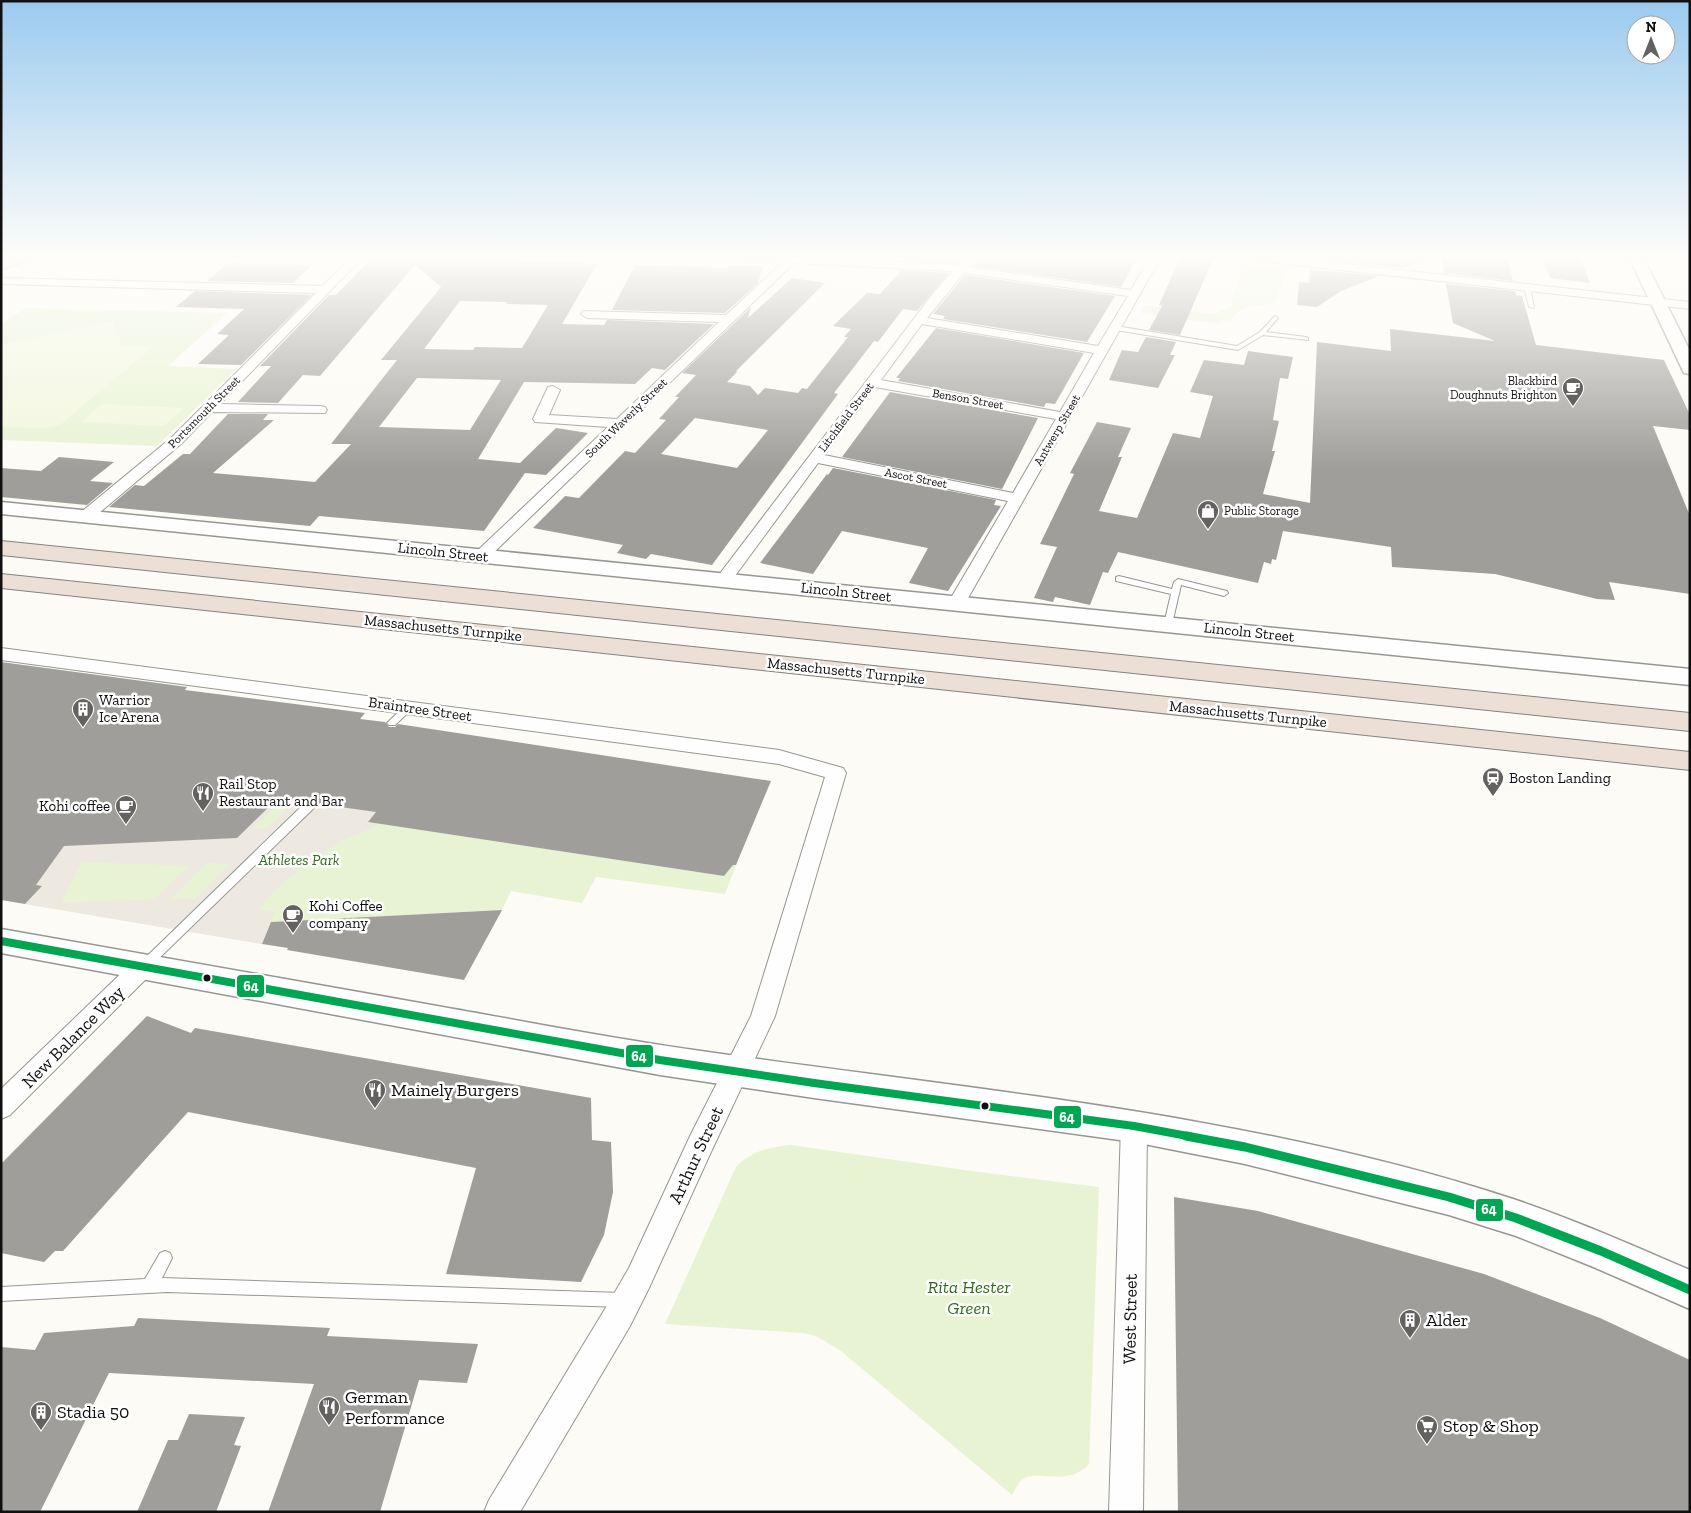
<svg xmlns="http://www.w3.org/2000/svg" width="1691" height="1513" viewBox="0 0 1691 1513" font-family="'Zilla Slab',serif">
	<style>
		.green { fill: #e8f3d3 }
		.pitch { fill: #f1f7dd }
		.plaza { fill: #ede9e0; fill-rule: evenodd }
		.building { fill: #a09e9a; fill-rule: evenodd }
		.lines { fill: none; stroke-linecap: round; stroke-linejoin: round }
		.service-casing { stroke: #969693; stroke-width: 2 }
		.minor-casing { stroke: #969693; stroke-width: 2 }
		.tertiary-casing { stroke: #969693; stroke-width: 3 }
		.primary-casing { stroke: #848380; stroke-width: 2 }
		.motorway-casing { stroke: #848380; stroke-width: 2 }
		.service { fill: #fffefe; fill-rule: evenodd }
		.minor { fill: #fffefe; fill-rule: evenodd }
		.tertiary { fill: #fffefe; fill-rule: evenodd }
		.primary { fill: #eee7d9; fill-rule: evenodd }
		.motorway { fill: #ebdfd6; fill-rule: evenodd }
		.bus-1-far1-casing { stroke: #fff; stroke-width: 11 }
		.bus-1-casing { stroke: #fff; stroke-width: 13 }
		.bus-1-far1 { stroke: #00a651; stroke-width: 8 }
		.bus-1 { stroke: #00a651; stroke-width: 9 }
		.bus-dot { fill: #101010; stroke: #fff; stroke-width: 2 }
		.labels { text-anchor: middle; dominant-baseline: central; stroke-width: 5; stroke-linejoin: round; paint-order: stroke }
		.far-poi-label { font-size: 12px; fill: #101010; stroke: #fff; text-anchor: end }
		.far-street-label { font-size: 12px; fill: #101010; stroke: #fff }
		.street-label { font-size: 15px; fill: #101010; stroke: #fff }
		.poi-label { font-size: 15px; fill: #101010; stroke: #fff; text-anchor: start }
		.park-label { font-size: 15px; font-style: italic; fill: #306e19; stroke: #fff }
		.near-street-label { font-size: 18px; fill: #101010; stroke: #fff }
		.near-poi-label { font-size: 18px; fill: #101010; stroke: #fff; text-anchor: start }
		.near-park-label { font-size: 18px; font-style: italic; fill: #306e19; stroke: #fff }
		.line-badge { stroke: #fff; stroke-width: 2 }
		.badge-label { font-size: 14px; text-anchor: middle; font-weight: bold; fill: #fff }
	</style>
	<rect width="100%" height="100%" fill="#fcfbf5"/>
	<path class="green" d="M1246,261L1294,266L1283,277L1278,296L1273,303C1256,306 1239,305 1230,321L1221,320L1219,324L1141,313L1145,305L1215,314L1230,307Z
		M26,308L227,313L168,366L236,369L157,446L1,440V324Z
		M279,797L376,812L369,822L724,876L733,865H736L725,894L596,877L582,903L511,891L502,910L271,922L262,944L25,904L42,886L36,885L65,845L236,838Z
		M791,1145L971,1171L1099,1187L1089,1464C1067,1488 1036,1468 1023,1479C1018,1482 1015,1490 1012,1495L841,1351L816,1336L804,1333L665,1324L736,1167C752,1151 769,1147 791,1145Z"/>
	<path class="pitch" d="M113,322L121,345L154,346L129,367L130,369L125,370L61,424L48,428L1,427V344Z
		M102,404L184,408L164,426L81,422Z"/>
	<path class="plaza" d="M279,797L376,812L369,822L375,824L373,828L341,841L310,862L284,882L266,900L258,910L275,911L262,944L25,904L42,886L36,885L65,845L236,838ZM283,800L294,802L266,829L254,828ZM82,862L188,866V867L154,899L61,903ZM207,863L229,864L195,899H170Z"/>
	<path class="building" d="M373,257L477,258L597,264L562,324L604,325L607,320L714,324L665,370L652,368L635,384L524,382L478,459L520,463L556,428L588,433L546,475L525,473L484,531L319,516L310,526L109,507L135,485L144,486L183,454H190L228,414H268L263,420H274L213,473L315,482L351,444H331L397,360H381L441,287L415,265L320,376L303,375L278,403L238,402L271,366H260L329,295H336ZM460,301L508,302L506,304L548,305L522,348L475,347L473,350L424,349ZM417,378L501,380L470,430L379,427Z
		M915,257H963L957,263L912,261Z
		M979,257H1138L1121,287L973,266Z
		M1180,257H1214L1180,335L1149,330L1162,306L1159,305Z
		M1331,257H1424L1425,261L1403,268L1331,260Z
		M1441,257H1507L1513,281L1444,273Z
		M1543,257H1580L1590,283L1550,278Z
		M228,263L312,265L293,283L207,281Z
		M635,265L728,268L729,265L763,266L758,283L725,313L612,310Z
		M1310,269L1329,271L1379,276L1341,291L1317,307L1297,305L1299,282L1309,283Z
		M902,270L949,273L917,311L903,309L878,342L874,341L834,393L838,394L712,565L651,554L646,559L617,553L623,545L533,528L565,496L579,498L625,451L635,453L666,420L659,419L679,397H675L696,375L682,373L751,307L748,318L792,278L825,283L736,371L737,372L727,382L750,386L758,395L765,388L798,393L802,388L807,389L848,337H844L851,329L833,326L867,293L880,294ZM695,418L768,430L737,468L661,454Z
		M965,275L1115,296L1087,342L943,319L945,316L933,314Z
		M1446,284L1515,291L1516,295L1522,296L1536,345L1664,360L1690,415V430L1653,426L1690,516V594L1609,582L1615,600L1597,599L1495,574L1392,567L1391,547L1283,531L1276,560L1272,559L1271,564L1264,562L1258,583L1118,552L1108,573L1103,572L1090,605L1055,597L1053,602L1034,598L1057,547L1040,544L1074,474L1070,473L1097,422L1131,428L1118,457H1122L1099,511L1137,518L1173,433L1200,438L1213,396L1190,392L1204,360L1244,365L1248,351L1293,357L1288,379L1280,378L1273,420L1279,421L1272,451H1275L1263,494L1310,503L1317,342L1391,351L1390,329L1495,341L1453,323Z
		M195,291L282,294L312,295L241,365L198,364L229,335L217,334L244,309L176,307Z
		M936,328L1084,353L1055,404L1046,403L1044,407L898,381L900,378H896Z
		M1146,337L1176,342L1170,355H1175L1158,388L1109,380L1122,350L1138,352Z
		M890,392L1038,418L1002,489L842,457Z
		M59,457L114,462L90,481L113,483L87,505L1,497V468L41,471Z
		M833,468L996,500L994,505L1001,506L948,591L909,583L928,548L842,531L813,574L760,563L827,474L828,475Z
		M1,662L187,687L185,690L365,713L360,719L385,722L389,727H395L398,724L771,781L736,865H733L724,876L368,822L376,812L319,804L318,799L312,797L304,801L279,797L237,838L64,846L36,885L42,886L25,904L1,900Z
		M502,910L464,980L287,950L288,948L262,944L271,922Z
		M147,1016L191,1033L195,1028L591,1098L592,1140L611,1142L613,1192L604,1235L581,1282L446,1274L476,1168L188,1112L63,1251H55L44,1262L1,1253V1164Z
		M1174,1197L1258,1211L1484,1274L1600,1318L1690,1360V1512H1178Z
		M138,1318L330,1328L327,1336L478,1344L467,1383L419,1380L380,1512H268L314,1384L109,1373L40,1512H1V1347L35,1350L44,1333L134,1326Z
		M189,1414L245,1417L234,1445L241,1446L216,1512H137L168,1440H178Z"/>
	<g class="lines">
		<g class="service-casing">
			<path id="service" d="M1527,285L1530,287L1534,308L1529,307L1524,287Z
				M1275,316L1278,318L1266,332L1306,337L1308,338V340L1263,335L1238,350L1116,330L1113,328L1116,326L1237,346L1260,332Z
				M1119,576L1172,589L1174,582L1178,579L1227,591L1228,593L1224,596L1181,585L1172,624L1168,627L1164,624L1171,594L1116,581V577Z
				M408,705L413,708L411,710L395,725H389L387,723L389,721L405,706Z
				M312,799L316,800L317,803L316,806L150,967L146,969L142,967L140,964L142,961L308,800Z
				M165,1251L170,1253L172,1258L162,1278L622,1293L627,1295L629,1300L627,1305L622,1307L167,1292L1,1301V1287L145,1279L160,1253Z"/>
		</g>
		<g class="minor-casing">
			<path id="minor" d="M352,257H363L220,404L320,406L325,407L327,410L325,413L212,412L181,444L92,519H80L78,516L80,513L171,438L316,293L1,284V278L322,286Z
				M729,257H803L958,265L966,257H977L969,267L1131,290L1150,257H1161L963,607L957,608L951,607L948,603L1008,501L818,463L729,584H717L715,580L935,291L953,271L794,263L488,558H476L474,555L476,552L608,427L535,422L533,419L548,387L553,386L560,390L549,415L617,419L719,322L587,318L581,314L583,311L726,315L782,263L734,260ZM964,273L1128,296L1098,346L927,318ZM922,324L1094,353L1060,412L881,380ZM875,387L1056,419L1013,493L824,455Z
				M1246,257H1282L1690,302V309L1251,260Z
				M1,648L779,750L843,768L846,773L775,1016L711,1152L649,1288L630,1326L520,1512H484L489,1500L608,1304L629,1268L691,1134L751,1016L825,777L779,764L1,660Z
				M144,956L152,959L156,966L152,973L10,1115L1,1119V1089L136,959Z
				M1134,1114L1143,1117L1147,1126L1143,1512H1109L1121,1126L1125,1117Z"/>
		</g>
		<g class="tertiary-casing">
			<path id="tertiary" d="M1629,257H1643L1690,351V374L1684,373L1682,369Z
				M1,502L1690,669V685L1,514Z
				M1,929C147,955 292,980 437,1006C523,1021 608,1038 694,1050C968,1090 1248,1112 1513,1199C1573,1219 1631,1245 1690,1270V1309L1591,1266L1516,1236L1449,1215L1245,1164L1134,1142L814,1098L660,1075L1,953Z"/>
		</g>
		<g class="primary-casing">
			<path id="primary" d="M10,257H31L29,260L1,270V261Z"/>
		</g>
		<g class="motorway-casing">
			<path id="motorway" d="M1,541L1690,713V731L1,555Z
				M1,574L1690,752V770L1,588Z"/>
		</g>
		<use href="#service" class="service"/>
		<use href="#minor" class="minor"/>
		<use href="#tertiary" class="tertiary"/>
		<use href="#primary" class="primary"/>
		<use href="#motorway" class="motorway"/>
		<g class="bus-1-far1-casing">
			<path id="bus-1-far1" d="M1,941L660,1060L814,1083L1134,1126L1193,1137"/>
		</g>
		<g class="bus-1-casing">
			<path id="bus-1" d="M1186,1136L1245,1147L1449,1197L1516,1218L1601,1251L1690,1290"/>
		</g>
		<use href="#bus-1-far1" class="bus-1-far1"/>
		<use href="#bus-1" class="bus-1"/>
	</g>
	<linearGradient id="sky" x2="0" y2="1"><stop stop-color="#9bcaef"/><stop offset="0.55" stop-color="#fefdfa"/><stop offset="1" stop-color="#fefdfa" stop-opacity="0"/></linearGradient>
	<rect width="1691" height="469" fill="url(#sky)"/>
	<defs>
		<g id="cafe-pin" transform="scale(1.125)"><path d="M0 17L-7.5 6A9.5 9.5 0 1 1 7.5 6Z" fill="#636260" stroke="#fff"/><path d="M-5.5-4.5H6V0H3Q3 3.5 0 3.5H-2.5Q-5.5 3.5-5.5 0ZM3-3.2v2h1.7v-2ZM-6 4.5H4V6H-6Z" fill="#fff"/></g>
		<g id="shop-pin" transform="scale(1.125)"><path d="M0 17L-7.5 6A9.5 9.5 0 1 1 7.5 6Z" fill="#636260" stroke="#fff"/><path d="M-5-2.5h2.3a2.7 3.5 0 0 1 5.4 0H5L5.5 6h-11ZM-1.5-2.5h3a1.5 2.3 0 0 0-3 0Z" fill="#fff"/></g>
		<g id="building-pin" transform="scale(1.125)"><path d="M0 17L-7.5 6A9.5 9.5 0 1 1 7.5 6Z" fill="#636260" stroke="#fff"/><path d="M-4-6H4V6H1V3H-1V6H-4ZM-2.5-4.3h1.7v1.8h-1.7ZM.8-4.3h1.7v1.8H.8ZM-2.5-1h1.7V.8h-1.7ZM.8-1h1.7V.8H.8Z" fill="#fff"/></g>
		<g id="station-pin" transform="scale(1.125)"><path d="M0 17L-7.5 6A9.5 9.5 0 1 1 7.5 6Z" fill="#636260" stroke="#fff"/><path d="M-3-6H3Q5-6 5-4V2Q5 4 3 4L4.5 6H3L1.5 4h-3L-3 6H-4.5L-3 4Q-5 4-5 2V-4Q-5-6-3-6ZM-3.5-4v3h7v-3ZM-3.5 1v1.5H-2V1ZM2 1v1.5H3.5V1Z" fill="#fff"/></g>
		<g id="restaurant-pin" transform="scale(1.125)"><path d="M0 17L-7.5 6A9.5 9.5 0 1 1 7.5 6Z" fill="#636260" stroke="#fff"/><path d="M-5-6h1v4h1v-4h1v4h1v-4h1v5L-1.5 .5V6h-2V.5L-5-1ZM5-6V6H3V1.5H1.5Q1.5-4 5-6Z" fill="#fff"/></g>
		<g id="supermarket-pin" transform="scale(1.125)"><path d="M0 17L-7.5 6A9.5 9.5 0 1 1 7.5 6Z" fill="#636260" stroke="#fff"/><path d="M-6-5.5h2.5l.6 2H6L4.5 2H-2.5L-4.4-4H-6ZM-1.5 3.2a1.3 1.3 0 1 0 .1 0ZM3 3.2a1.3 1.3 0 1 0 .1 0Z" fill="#fff"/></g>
	</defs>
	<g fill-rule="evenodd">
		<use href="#cafe-pin" x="1573" y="388"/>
		<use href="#shop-pin" x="1208" y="511"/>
		<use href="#building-pin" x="83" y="709"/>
		<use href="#station-pin" x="1493" y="778"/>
		<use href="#restaurant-pin" x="203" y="793"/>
		<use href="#cafe-pin" x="126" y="806"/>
		<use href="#cafe-pin" x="293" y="915"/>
		<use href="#restaurant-pin" x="375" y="1090"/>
		<use href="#building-pin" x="1410" y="1320"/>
		<use href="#restaurant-pin" x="329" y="1407"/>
		<use href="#building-pin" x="41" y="1412"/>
		<use href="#supermarket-pin" x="1427" y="1426"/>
	</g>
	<g class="bus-dot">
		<circle cx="207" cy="978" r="4.5"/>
		<circle cx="985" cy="1106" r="4.5"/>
	</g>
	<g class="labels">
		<g class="far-poi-label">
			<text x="1557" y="381">Blackbird<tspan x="1557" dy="14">Doughnuts Brighton</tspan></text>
			<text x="1224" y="511" text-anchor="start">Public Storage</text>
		</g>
		<g class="far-street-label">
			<text transform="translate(968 399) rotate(10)">Benson Street</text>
			<text transform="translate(204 412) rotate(-45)">Portsmouth Street</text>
			<text transform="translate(846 417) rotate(-53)">Litchfield Street</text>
			<text transform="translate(626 418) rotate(-44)">South Waverly Street</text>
			<text transform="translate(1057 430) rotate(-60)">Antwerp Street</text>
			<text transform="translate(916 478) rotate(11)">Ascot Street</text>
		</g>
		<g class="street-label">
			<text transform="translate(443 552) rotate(6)">Lincoln Street</text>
			<text transform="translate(846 592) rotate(6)">Lincoln Street</text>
			<text transform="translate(443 628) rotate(6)">Massachusetts Turnpike</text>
			<text transform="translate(1249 632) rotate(6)">Lincoln Street</text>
			<text transform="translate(846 671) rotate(6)">Massachusetts Turnpike</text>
			<text transform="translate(420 709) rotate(8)">Braintree Street</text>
			<text transform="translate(1248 714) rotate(6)">Massachusetts Turnpike</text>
		</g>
		<g class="poi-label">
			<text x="99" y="700">Warrior<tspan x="99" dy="17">Ice Arena</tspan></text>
			<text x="1509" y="778">Boston Landing</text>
			<text x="219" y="784">Rail Stop<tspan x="219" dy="17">Restaurant and Bar</tspan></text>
			<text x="110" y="806" text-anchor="end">Kohi coffee</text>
			<text x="309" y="906">Kohi Coffee<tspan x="309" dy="17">company</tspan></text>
		</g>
		<g class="park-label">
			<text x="299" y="860">Athletes Park</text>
		</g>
		<g class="near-street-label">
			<text transform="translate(73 1037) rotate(-45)">New Balance Way</text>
			<text transform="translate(696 1155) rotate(-65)">Arthur Street</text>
			<text transform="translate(1130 1319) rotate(-89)">West Street</text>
		</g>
		<g class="near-poi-label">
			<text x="391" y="1090">Mainely Burgers</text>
			<text x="1426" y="1320">Alder</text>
			<text x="345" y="1397">German<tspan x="345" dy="21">Performance</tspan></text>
			<text x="57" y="1412">Stadia 50</text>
			<text x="1443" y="1426">Stop &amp; Shop</text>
		</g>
		<g class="near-park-label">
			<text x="969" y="1287">Rita Hester<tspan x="969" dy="21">Green</tspan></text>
		</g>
	</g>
	<g class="line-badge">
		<rect x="236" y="974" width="29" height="24" rx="5" fill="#00a651"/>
		<rect x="625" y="1044" width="29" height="24" rx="5" fill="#00a651"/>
		<rect x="1053" y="1105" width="29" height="24" rx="5" fill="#00a651"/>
		<rect x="1475" y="1198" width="29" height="24" rx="5" fill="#00a651"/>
	</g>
	<g class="badge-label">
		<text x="251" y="991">64</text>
		<text x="639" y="1061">64</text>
		<text x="1067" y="1122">64</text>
		<text x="1489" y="1214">64</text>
	</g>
	<rect width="1691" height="1513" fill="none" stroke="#101010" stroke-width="5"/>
	<g transform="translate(1651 40)"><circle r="24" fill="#ffffff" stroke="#9f9f9f"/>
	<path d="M0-4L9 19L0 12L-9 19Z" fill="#636260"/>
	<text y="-8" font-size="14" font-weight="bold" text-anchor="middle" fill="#101010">N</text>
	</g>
</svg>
